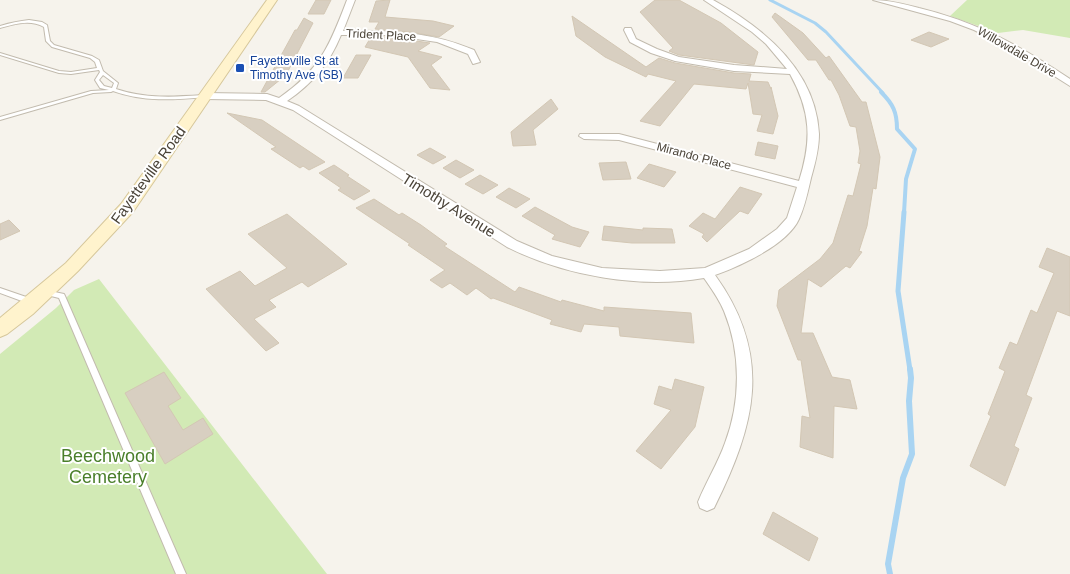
<svg xmlns="http://www.w3.org/2000/svg" width="1070" height="574" viewBox="0 0 1070 574" font-family="Helvetica,sans-serif">
	<style>
		.green { fill: #d2eab5 }
		.lines { fill: none; stroke-linecap: round; stroke-linejoin: round }
		.stream-far3 { stroke: #a9d4f2; stroke-width: 3 }
		.stream-far2 { stroke: #a9d4f2; stroke-width: 4 }
		.stream-far1 { stroke: #a9d4f2; stroke-width: 5 }
		.stream { stroke: #a9d4f2; stroke-width: 6 }
		.building { fill: #d8cfc1; stroke: #d3c7b4 }
		.service-casing { stroke: #c2bbae; stroke-width: 2 }
		.minor-casing { stroke: #c2bbae; stroke-width: 2 }
		.secondary-casing { stroke: #d6c79b; stroke-width: 2 }
		.service { fill: #fff; fill-rule: evenodd }
		.minor { fill: #fff; fill-rule: evenodd }
		.secondary { fill: #fff3cd; fill-rule: evenodd }
		.transit-dot { fill: #1a4fb4; stroke: #fff; stroke-width: 2 }
		.labels { text-anchor: middle; dominant-baseline: central; stroke-width: 4; stroke-linejoin: round; paint-order: stroke }
		.far-street-label { font-size: 12px; fill: #4b4439; stroke: #fff }
		.far-transit-label { font-size: 12px; fill: #164399; stroke: #fff; text-anchor: start }
		.street-label { font-size: 15px; fill: #4b4439; stroke: #fff }
		.near-park-label { font-size: 18px; fill: #4a7f2a; stroke: #fff }
	</style>
	<rect width="100%" height="100%" fill="#f6f3ec"/>
	<path class="green" d="M967,0H1070V38L1023,30L998,33L950,16Z
		M99,279L327,574H0V354L56,308L74,290Z"/>
	<g class="lines">
		<path class="stream-far3" d="M770,0L815,23L826,32L883,93"/>
		<path class="stream-far2" d="M881,92C893,104 897,112 897,129L915,149L906,179L904,213"/>
		<path class="stream-far1" d="M904,212L898,291L910,370"/>
		<path class="stream" d="M890,574L888,564L903,478L912,454L909,401L911,378L910,369"/>
	</g>
	<path class="building" d="M316,0H331L324,14H308Z
		M390,0L385,17L433,21L454,26L439,37L410,32L375,29L379,22H369L376,1Z
		M655,0H679L721,23L758,52L754,65L679,55L669,51L673,48L640,12Z
		M775,13L803,33L826,58L829,56L862,102H866L880,157L876,189L873,188L867,226L859,251L862,252L850,268L846,266L821,287L808,279L801,333H813L832,377L850,380L857,409L834,406L833,458L800,447L802,416L810,418L801,360H798L777,306L779,290L820,259L833,243L848,195L853,196L861,164L858,163L860,151L856,127L850,126L839,95L831,80H829L816,60H808L772,17Z
		M572,16L646,67L659,58L675,63L734,73L751,74L749,81L768,82L771,89V87L778,116L773,134L757,131L762,115L753,114L748,83L746,89L694,84L660,126L640,121L676,81L648,74L646,77L605,57L576,36Z
		M304,18L313,23L286,75L265,92H261L295,30H297Z
		M929,32L949,39L931,47L911,40Z
		M371,37H389L430,43L418,51L442,57L431,65L450,90L430,88L408,57L365,47Z
		M356,55H371L358,78H343Z
		M551,99L558,109L533,130L536,145L513,146L511,132Z
		M227,113L262,120L325,162L309,170L303,166L300,168L271,149L276,147Z
		M758,142L778,146L775,159L755,155Z
		M430,148L446,157L433,164L417,155Z
		M456,160L474,170L460,178L443,168Z
		M626,162L631,179L603,180L599,163Z
		M649,164L676,172L664,187L637,178Z
		M334,165L349,175L347,176L370,191L354,200L338,190L341,188L319,173Z
		M480,175L498,185L483,194L465,184Z
		M740,187L762,194L748,214L740,211L707,242L702,237L704,234L689,226L703,213L715,219Z
		M509,188L530,199L516,208L496,197Z
		M374,199L399,215L402,213L421,225L447,244L444,246L515,292L519,287L561,302L562,300L604,311V307L691,313L694,343L620,336L619,327L584,324L581,332L550,324L552,320L493,298L491,299L476,288L467,295L450,283L442,288L430,280L445,270L408,245L410,244L356,208Z
		M535,207L572,227L589,232L580,247L552,239L555,235L522,216Z
		M287,214L347,264L308,287L302,282L269,300L276,307L254,319L279,343L266,351L206,289L240,271L255,286L287,268L248,234Z
		M9,220L20,231L0,240V224Z
		M604,226L643,230V228L672,229L675,243H632L602,240Z
		M1047,248L1070,257V316L1057,311L1026,395L1032,398L1014,446L1019,449L1005,486L970,466L991,416L988,414L1005,371L999,368L1010,342L1017,345L1031,310L1037,313L1054,273L1039,267Z
		M164,372L181,398L168,406L183,430L203,418L213,434L165,464L125,393Z
		M675,379L704,387L695,427L661,469L636,451L671,410L654,404L659,386L672,390Z
		M773,512L818,538L809,561L763,534Z"/>
	<g class="lines">
		<g class="service-casing">
			<path id="service" d="M29,20L42,22L47,25L50,41L54,45L92,56L99,60L103,71L118,83L116,89C146,99 174,97 205,95L207,96L205,97C173,100 144,102 113,91L111,92L93,93L0,120V117L91,91L109,90L100,88L95,80L100,72L99,70L71,74L59,73L0,55V53L59,71L71,72L97,68L95,62L90,58L52,47L46,41L44,27C30,19 15,24 0,28V26C10,23 19,21 29,20ZM103,75L114,83L112,88L104,86L99,80Z
				M0,288L32,299L34,301L30,304L0,293Z
				M43,290H45L64,294L65,296L186,574H176L59,298L43,294L42,292Z"/>
		</g>
		<g class="minor-casing">
			<path id="minor" d="M347,0H355L343,31C389,30 432,32 474,50L480,62L473,64L468,54L437,42L389,35H341C329,64 312,84 287,101L299,106L517,241L552,256L602,268L660,271L705,268L749,249L777,229L787,218L797,187L619,140L584,139L579,136L580,134H619L799,181C812,140 811,112 790,74L734,71L675,61L651,53L630,42L624,30L625,28H631L636,39L657,49L679,57L734,65L787,69L766,44L752,32L704,0H713C764,28 816,71 819,134C819,149 815,164 811,178C808,191 805,206 799,219C788,244 741,266 715,275C774,357 755,425 714,508L707,511L700,508L698,502C706,482 718,463 725,443C741,401 741,352 724,311C719,299 711,288 704,278C640,289 565,276 507,247L293,110L266,100L205,99L200,96L205,93L267,94L279,98C320,70 330,45 347,0Z
				M873,0C889,0 904,4 919,8C977,22 1021,46 1070,79V86L1010,48L974,30L950,21Z"/>
		</g>
		<g class="secondary-casing">
			<path id="secondary" d="M267,0H277L133,212L78,271L33,314L7,334L0,337V318L66,263L121,204Z"/>
		</g>
		<use href="#service" class="service"/>
		<use href="#minor" class="minor"/>
		<use href="#secondary" class="secondary"/>
	</g>
	<rect class="transit-dot" x="235" y="63" width="10" height="10" rx="2.5"/>
	<g class="labels">
		<g class="far-street-label">
			<text transform="translate(381 35) rotate(3)">Trident Place</text>
			<text transform="translate(1017 52) rotate(30)">Willowdale Drive</text>
			<text transform="translate(694 156) rotate(15)">Mirando Place</text>
		</g>
		<g class="far-transit-label">
			<text x="250" y="61">Fayetteville St at<tspan x="250" dy="14">Timothy Ave (SB)</tspan></text>
		</g>
		<g class="street-label">
			<text transform="translate(148 175) rotate(-54)">Fayetteville Road</text>
			<text transform="translate(449 205) rotate(32)">Timothy Avenue</text>
		</g>
		<g class="near-park-label">
			<text x="108" y="456">Beechwood<tspan x="108" dy="21">Cemetery</tspan></text>
		</g>
	</g>
</svg>
